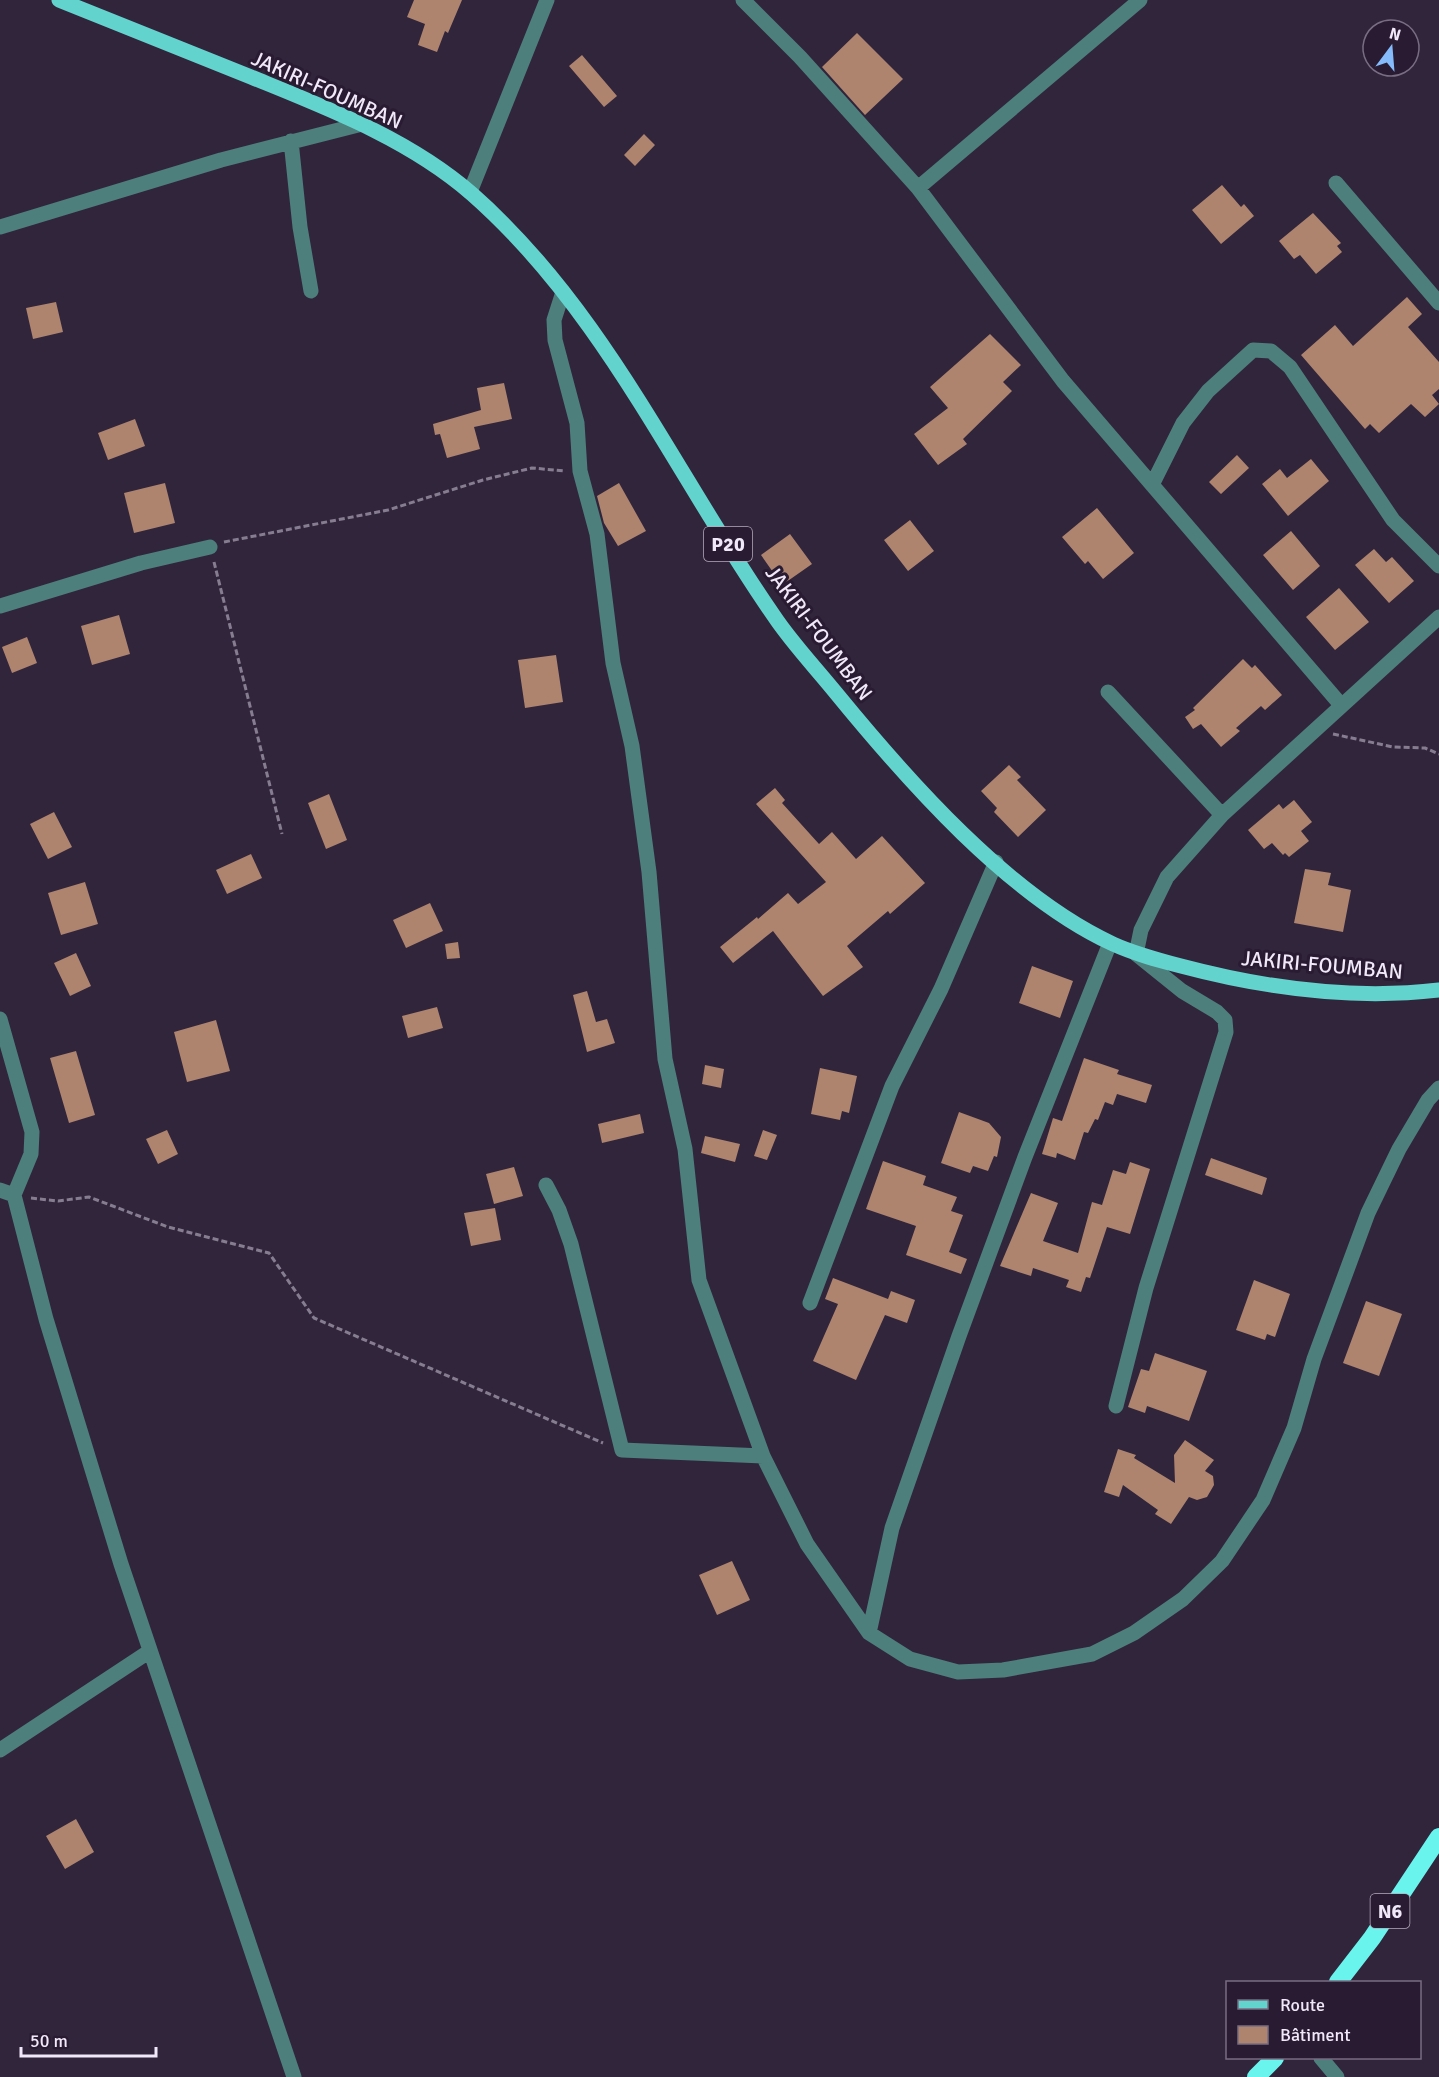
<svg xmlns="http://www.w3.org/2000/svg" width="1439" height="2077" viewBox="0 0 1439 2077" font-family="Signika,sans-serif">
	<style>
		.building { fill: #ae846e }
		.lines { fill: none; stroke-linecap: round; stroke-linejoin: round }
		.path { stroke: #877d91; stroke-width: 3; stroke-dasharray: 6 3; stroke-linecap: butt }
		.minor { stroke: #4d7f7c; stroke-width: 15 }
		.major { stroke: #63d3cd; stroke-width: 15 }
		.highway { stroke: #69f5ee; stroke-width: 18 }
		.labels { text-anchor: middle; dominant-baseline: central; stroke-width: 6; stroke-linejoin: round; paint-order: stroke }
		.shield { fill: #281b32; stroke: #b5abbd; stroke-width: 1.5 }
		.shield-label { font-size: 20px; font-weight: bold; fill: #f1e9f9 }
		.street-label { font-size: 21px; fill: #f1e9f9; stroke: #281b32 }
	</style>
	<rect width="100%" height="100%" fill="#31253c"/>
	<path class="building" d="M414,0H462L448,33L445,31L437,52L418,45L425,24L407,17Z
		M857,33L903,79L865,115L822,67Z
		M582,55L617,96L604,107L569,66Z
		M644,134L655,145L635,166L624,155Z
		M1222,185L1241,207L1244,204L1254,216L1221,244L1192,210Z
		M1313,213L1341,243L1337,246L1342,252L1316,274L1300,255L1294,259L1279,241Z
		M1407,297L1422,314L1408,327L1439,362V389L1432,395L1439,404L1425,417L1411,404L1379,433L1370,424L1365,429L1301,355L1335,325L1353,346Z
		M56,302L63,332L33,339L26,308Z
		M990,334L1021,365L1003,382L1012,391L963,439L967,444L938,465L914,434L948,408L930,387Z
		M504,383L512,419L474,427L480,449L447,458L440,434L435,435L433,424L481,410L477,388Z
		M135,419L145,446L108,460L98,433Z
		M1237,455L1249,468L1221,494L1209,482Z
		M1311,459L1329,481L1288,516L1262,484L1280,469L1287,478Z
		M165,483L175,523L134,533L124,493Z
		M619,483L646,531L618,546L604,523L597,496Z
		M1097,508L1134,553L1103,579L1088,561L1085,564L1062,537Z
		M910,520L934,551L908,571L884,540Z
		M1291,531L1320,566L1293,590L1263,555Z
		M790,534L812,564L782,585L761,555Z
		M1374,549L1386,562L1392,557L1414,581L1389,603L1355,565Z
		M1339,588L1369,622L1335,650L1306,617Z
		M119,615L130,654L92,665L81,626Z
		M27,637L37,663L12,673L2,647Z
		M556,655L563,702L525,708L518,660Z
		M1243,659L1252,668L1255,665L1282,695L1265,710L1261,706L1236,728L1240,731L1221,747L1201,724L1193,729L1185,717L1195,710L1193,708Z
		M1009,765L1021,777L1017,780L1046,810L1018,837L994,812L997,808L981,791Z
		M775,788L785,800L782,803L819,844L832,832L856,859L882,836L925,883L890,914L888,911L847,946L863,967L823,996L773,931L733,963L720,947L757,917L758,919L788,893L798,904L826,882L756,804Z
		M329,794L347,840L326,849L308,803Z
		M1294,800L1312,822L1301,831L1309,841L1289,857L1285,853L1283,855L1272,843L1264,849L1248,830L1279,804L1283,809Z
		M54,812L72,847L48,859L30,824Z
		M251,854L262,878L227,894L216,870Z
		M1305,869L1331,873L1328,885L1351,890L1343,932L1294,923Z
		M85,882L98,924L61,935L48,893Z
		M430,903L443,931L406,948L393,920Z
		M458,942L460,958L447,959L445,944Z
		M76,953L91,986L70,996L54,963Z
		M1032,966L1073,981L1060,1018L1019,1003Z
		M587,991L596,1022L607,1019L615,1043L587,1052L573,995Z
		M437,1007L443,1028L408,1038L402,1016Z
		M216,1020L230,1071L187,1082L174,1032Z
		M76,1051L95,1115L69,1123L50,1058Z
		M1084,1058L1119,1070L1117,1074L1152,1085L1146,1103L1117,1094L1113,1105L1105,1102L1098,1120L1095,1119L1088,1133L1084,1132L1075,1160L1057,1153L1056,1158L1042,1154L1053,1118L1062,1121Z
		M705,1065L724,1069L721,1088L702,1084Z
		M820,1068L857,1076L849,1113L842,1111L840,1120L811,1114Z
		M959,1112L989,1123L1001,1137L997,1157L994,1156L988,1171L973,1166L970,1173L941,1163Z
		M640,1114L644,1133L602,1143L598,1124Z
		M167,1130L178,1154L158,1164L146,1139Z
		M763,1130L777,1135L767,1160L754,1156Z
		M705,1136L740,1144L735,1162L701,1153Z
		M1211,1158L1267,1178L1262,1195L1205,1175Z
		M883,1161L926,1176L923,1185L957,1197L951,1211L963,1215L949,1252L967,1259L961,1274L906,1255L916,1226L866,1209Z
		M1130,1162L1150,1169L1130,1234L1107,1227L1090,1278L1086,1277L1081,1292L1066,1287L1069,1280L1033,1268L1031,1276L1000,1266L1031,1193L1058,1203L1043,1241L1078,1253L1092,1202L1102,1205L1113,1170L1126,1174Z
		M514,1167L523,1196L494,1204L486,1174Z
		M495,1208L501,1240L471,1246L464,1213Z
		M833,1278L888,1299L891,1291L915,1300L907,1323L885,1315L856,1380L813,1361L838,1304L825,1299Z
		M1254,1280L1290,1294L1275,1337L1267,1334L1265,1340L1236,1330Z
		M1366,1301L1402,1314L1379,1376L1343,1363Z
		M1155,1353L1207,1371L1189,1421L1147,1406L1145,1413L1128,1407L1141,1369L1149,1371Z
		M1185,1440L1214,1460L1205,1471L1213,1476L1214,1485L1207,1497L1197,1500L1189,1497L1171,1524L1155,1514L1158,1510L1123,1485L1119,1497L1104,1492L1118,1449L1136,1455L1134,1458L1175,1483L1174,1455Z
		M732,1561L750,1600L717,1615L699,1575Z
		M76,1819L94,1852L65,1869L46,1836Z"/>
	<g class="lines">
		<path class="path" d="M224,542L388,510L483,480L532,468L565,471
			M214,562L282,834
			M1333,734L1393,747L1425,748L1439,754
			M31,1198L58,1201L89,1197L168,1227L269,1253L314,1318L603,1443"/>
		<path class="minor" d="M743,0L800,57L918,188L1063,381L1341,705
			M291,141L300,227L311,291
			M1336,183L1439,303
			M918,188L1140,0
			M470,192L547,0
			M0,227L221,160L362,124
			M563,292L554,320L555,340L577,423L580,471L597,534L613,663L632,746L649,872L665,1059L685,1149L699,1280L763,1456L807,1544L869,1633L910,1659L958,1672L1003,1670L1092,1654L1134,1633L1183,1599L1222,1561L1263,1500L1294,1428L1314,1359L1368,1213L1399,1149L1428,1100L1439,1088
			M1152,485L1183,423L1208,391L1253,350L1271,351L1290,367L1393,520L1439,566
			M0,606L141,563L210,547
			M1108,692L1222,815
			M0,1019L32,1132L31,1154L14,1195L46,1319L121,1564L294,2077
			M546,1185L559,1210L571,1244L622,1450L763,1456
			M0,1190L14,1195
			M810,1303L892,1086L941,989L996,862
			M1116,1406L1146,1288L1226,1032L1225,1020L1217,1012L1182,991L1136,954L1141,930L1167,877L1222,815L1439,617
			M869,1633L892,1528L959,1336L1025,1157L1110,943
			M0,1750L150,1651
			M1321,2058L1337,2077"/>
		<path class="major" d="M59,0C123,26 187,51 251,77C327,108 409,139 472,194C604,310 675,474 774,616C792,643 815,667 836,693C908,781 1009,896 1113,944C1135,954 1158,960 1181,966C1264,988 1354,1000 1439,990"/>
		<path class="highway" d="M1338,1982L1372,1938L1439,1837
			M1256,2077L1275,2058"/>
	</g>
	<g class="labels">
		<g class="shield">
			<rect x="704" y="527" width="48" height="34" rx="4.5"/>
			<rect x="1370.5" y="1894" width="39" height="34" rx="4.5"/>
		</g>
		<g class="shield-label">
			<text x="728" y="544">P20</text>
			<text x="1390" y="1911">N6</text>
		</g>
		<g class="street-label">
			<text transform="translate(327 90) rotate(24)">JAKIRI-FOUMBAN</text>
			<text transform="translate(819 633) rotate(53)">JAKIRI-FOUMBAN</text>
			<text transform="translate(1322 965) rotate(5)">JAKIRI-FOUMBAN</text>
		</g>
	</g>
	<rect x="1226" y="1981" width="195" height="78" fill="#281b32" stroke="#786d82" stroke-width="1.5"/>
	<rect x="1238" y="2000" width="30" height="9" fill="#63d3cd" stroke="#786d82" stroke-width="1.5"/>
	<text x="1280" y="2011" font-size="18" fill="#f1e9f9">Route</text>
	<rect x="1238" y="2026" width="30" height="18" fill="#ae846e" stroke="#786d82" stroke-width="1.5"/>
	<text x="1280" y="2041" font-size="18" fill="#f1e9f9">Bâtiment</text>
	<g transform="translate(1391 48) rotate(16)"><circle r="28" fill="#281b32" stroke="#786d82" stroke-width="1.5"/>
	<path d="M0-4.5L10 22L0 15L-10 22Z" fill="#85bbfb"/>
	<text y="-9" font-size="16" font-weight="bold" text-anchor="middle" fill="#f1e9f9">N</text>
	</g>
	<path d="M21 2047v9h135v-9" fill="none" stroke="#f1e9f9" stroke-width="3"/>
	<text x="30" y="2047" font-size="18" fill="#f1e9f9" stroke="#281b32" stroke-width="4.5" paint-order="stroke">50 m</text>
</svg>
